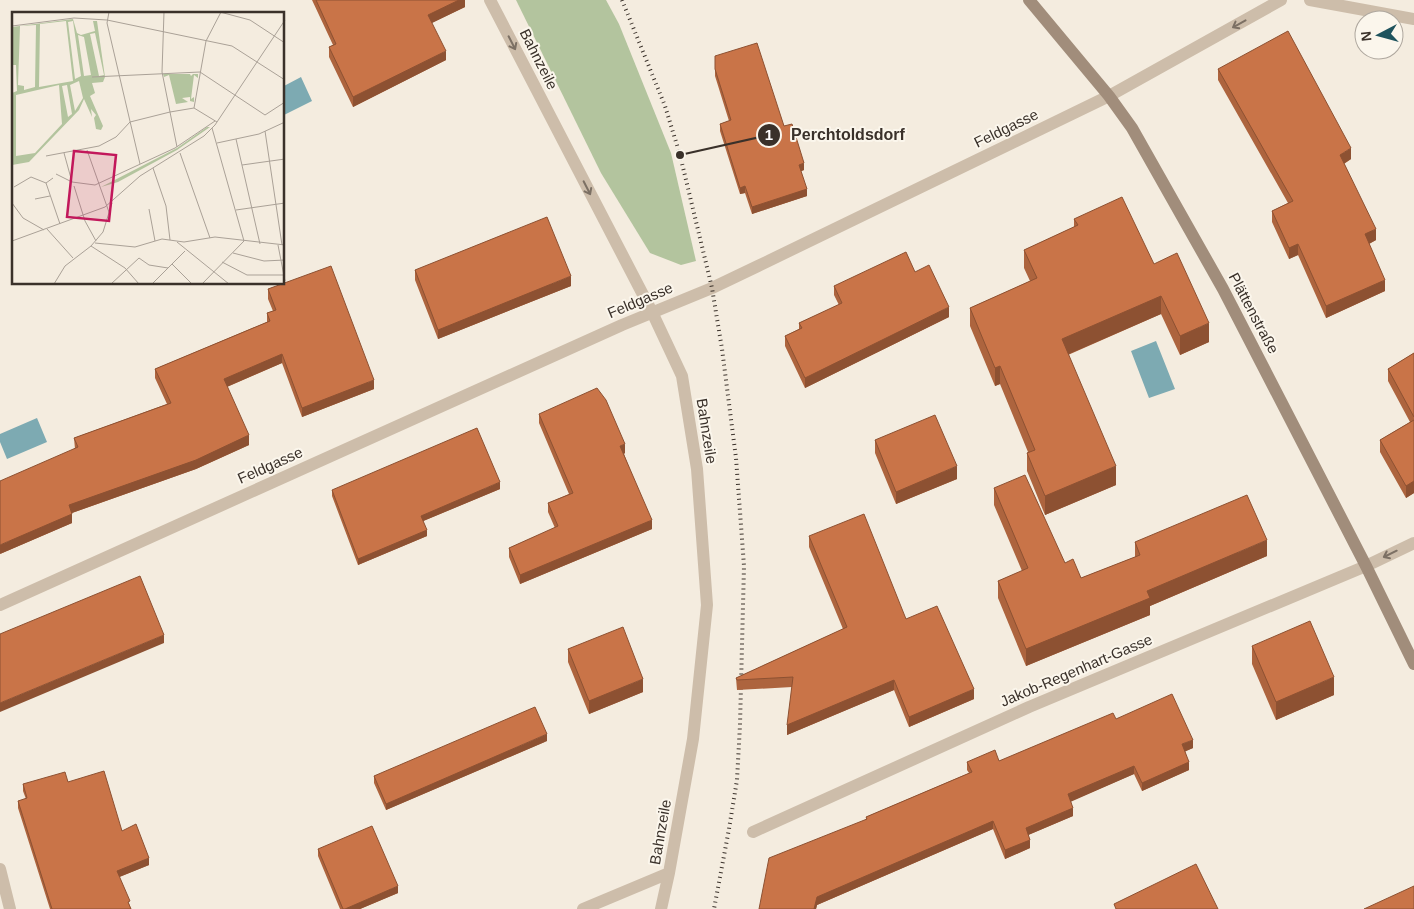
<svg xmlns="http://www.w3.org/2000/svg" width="1414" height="909" viewBox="0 0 1414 909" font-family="Helvetica,sans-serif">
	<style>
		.green { fill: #b3c49e }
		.water { fill: #7daab2 }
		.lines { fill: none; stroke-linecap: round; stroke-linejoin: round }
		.minor { stroke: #cdbdaa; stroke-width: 12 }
		.tertiary { stroke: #cdbdaa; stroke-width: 12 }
		.secondary { stroke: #a18d7b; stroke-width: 12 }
		.rail { stroke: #3a312a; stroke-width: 4; stroke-dasharray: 1 4; stroke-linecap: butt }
		.wall { fill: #ad643e }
		.shaded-wall { fill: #8d5132 }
		.building { fill: #c97448; stroke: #8d5132 }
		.oneway { stroke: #7c7064 }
		.labels { text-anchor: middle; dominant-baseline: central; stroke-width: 4; stroke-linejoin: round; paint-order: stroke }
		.street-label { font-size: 15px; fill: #3a312a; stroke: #fbf6ec }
		.inset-road { fill: none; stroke: #aaa197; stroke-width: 1 }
		.view { fill: #c2185b; fill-opacity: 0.15; stroke: #c2185b; stroke-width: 2.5 }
		.inset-edge { fill: none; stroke: #3a312a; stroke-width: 2.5 }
		.leader { fill: none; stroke: #3a312a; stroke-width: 2 }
		.callout-dot { fill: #3a312a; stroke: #fbf6ec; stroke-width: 2 }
		.mark-label { font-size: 15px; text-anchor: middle; font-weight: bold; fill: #fff }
		.callout-label { font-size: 16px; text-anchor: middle; font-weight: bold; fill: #3a312a; stroke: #fbf6ec; stroke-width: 4; stroke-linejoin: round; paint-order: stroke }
	</style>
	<rect width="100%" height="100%" fill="#f4ecdf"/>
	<path class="green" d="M516,0H606L619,24L671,153L696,261L681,265L650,253L601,173Z"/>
	<path class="water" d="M301,77L312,101L284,115V86Z
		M1156,341L1175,389L1149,398L1131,351Z
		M37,418L47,442L7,459L0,442V434Z"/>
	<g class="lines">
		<path class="minor" d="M490,0L652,312L682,376L697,469L707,605L693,739L669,873L661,909
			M0,605L622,325L712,288L758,266L1109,96L1281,0
			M753,832L1029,707L1366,566L1414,543
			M0,869L10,909
			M583,909L669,873"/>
		<path class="tertiary" d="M1310,0L1414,19"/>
		<path class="secondary" d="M1029,0L1109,96L1132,128L1223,289L1366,566L1414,664"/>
		<path class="rail" d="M622,0L665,106L680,155L712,288L722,349L736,458L744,566L740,725L737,780L729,829L714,909"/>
	</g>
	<path class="wall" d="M312,0H465V7L431,23L446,60L353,107L329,57V47L333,45Z
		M715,56L784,126L804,170L801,171L807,196L752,214L745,193L740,194L720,131V124L729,121L715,76Z
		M1218,69L1351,159L1344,164L1376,240L1369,244L1385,291L1326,318L1298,255L1289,259L1272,222V211L1288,203L1218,80Z
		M1074,219L1154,264L1209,342L1180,355L1161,314L1068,355L1116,485L1045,515L1027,471V453L1028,452L1000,384L995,386L970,326V308L1030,281L1024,268V250L1074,227Z
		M415,270L571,286L438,339L415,280Z
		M915,272L949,317L805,388L785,346V336L799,329V323L839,305L834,295V286Z
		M268,289L374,389L302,417L282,363L227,387L249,445L196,469L72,513V523L0,554L75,449L74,438L167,404L155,378V369L267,322V313L273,311L268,299Z
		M1414,353V493L1406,498L1380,452V440L1410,422L1388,381V369Z
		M539,414L625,453L624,454L652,529L520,584L509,557V548L555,528L548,512V503L569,494L539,423Z
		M875,440L957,479L896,504L875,453Z
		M994,488L1065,563L1081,578L1135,557V542L1267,556L1150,606V615L1026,666L998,598V581L1022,571L994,505Z
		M500,489L423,521L427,536L358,565L332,496V490Z
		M809,536L906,619L974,699L909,727L894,690L787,735L792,687L737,690L736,678L843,629L809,547Z
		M1252,646L1334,695L1276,720L1252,664Z
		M568,649L643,692L589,714L568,662Z
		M1116,719L1193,748L1185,751L1189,770L1142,791L1134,774L1071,801L1073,816L1028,835L1030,848L1005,859L993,829L817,905L816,909H759L866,819V817L969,773L967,770V762L999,761Z
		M547,741L386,810L374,783V776Z
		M68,782L122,831L149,865L119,877L131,909H50L18,808V801L26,799L23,791V784Z
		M318,849L398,893L360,909H340L318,856Z"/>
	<path class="shaded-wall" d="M459,0H465V7L428,25V15Z
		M446,51V60L353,107V97Z
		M1351,148V159L1340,166V155Z
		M804,163V170L799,172V165Z
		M745,186V193L740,194V188Z
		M807,189V196L752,214V207Z
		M1376,229V240L1365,246V234Z
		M1298,244V255L1289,259V248Z
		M571,276V286L438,339V330Z
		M1385,280V291L1326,318V306Z
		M1161,296V314L1062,357V339Z
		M949,307V317L805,388V378Z
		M1209,323V342L1180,355V336Z
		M282,354V363L224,388V379Z
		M1000,366V384L995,386V368Z
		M374,380V389L302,417V408Z
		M249,435V445L196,469L69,514V505Z
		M625,444V453L620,455V446Z
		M957,466V479L896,504V492Z
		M1116,466V485L1045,515V496Z
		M1414,481V493L1406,498V486Z
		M500,482V489L421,522V516Z
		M72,514V523L0,554V545Z
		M652,520V529L520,584V575Z
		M427,530V536L358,565V559Z
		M1267,540V556L1150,606V615L1026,666V649L1147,591Z
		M164,635V643L0,712V703Z
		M1334,677V695L1276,720V702Z
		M643,679V692L589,714V701Z
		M894,680V690L787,735V725Z
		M974,689V699L909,727V717Z
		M547,734V741L386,810V804Z
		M1193,740V748L1182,753V744Z
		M1189,762V770L1142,791V783Z
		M1134,766V774L1068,803V794Z
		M1073,808V816L1026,836V828Z
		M993,821V829L817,905L816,909H814L817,897Z
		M1030,840V848L1005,859V850Z
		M149,858V865L117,878V871Z
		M398,886V893L360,909H345Z"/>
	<path class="building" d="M316,0H459L428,15L446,51L353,97L329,47L336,44Z
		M1288,31L1351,148L1340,155L1376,229L1365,234L1385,280L1326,306L1298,244L1289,248L1272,211L1293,201L1218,69Z
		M757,43L784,126L792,124L804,163L799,165L807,189L752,207L745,186L740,188L720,124L731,120L715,69V56Z
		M1122,197L1154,264L1177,253L1209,323L1180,336L1161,296L1062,339L1116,466L1045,496L1027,453L1035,450L1000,366L995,368L970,308L1037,278L1024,250L1078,225L1074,219Z
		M547,217L571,276L438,330L415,270Z
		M906,252L915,272L929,265L949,307L805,378L785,336L802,328L799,323L842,303L834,286Z
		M331,266L374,380L302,408L282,354L224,379L249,435L196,460L69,505L72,514L0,545V481L78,447L74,438L171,403L155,369L270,321L267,313L276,310L268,289Z
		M1414,353V417L1388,369Z
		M597,388L606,400L625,444L620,446L652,520L520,575L509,548L558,526L548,503L573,493L539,414Z
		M935,415L957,466L896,492L875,440Z
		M1414,420V481L1406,486L1380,440Z
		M477,428L500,482L421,516L427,530L358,559L332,490Z
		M1025,475L1065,563L1073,559L1081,578L1140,555L1135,542L1247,495L1267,540L1147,591L1150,598L1026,649L998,581L1028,568L994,488Z
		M864,514L906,619L937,606L974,689L909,717L894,680L787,725L793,677L737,680L736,678L847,627L809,536Z
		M140,576L164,635L0,703V634Z
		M1310,621L1334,677L1276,702L1252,646Z
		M623,627L643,679L589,701L568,649Z
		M1172,694L1193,740L1182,744L1189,762L1142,783L1134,766L1068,794L1073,808L1026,828L1030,840L1005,850L993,821L817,897L814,909H759L769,858L867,819L866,817L972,772L967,762L995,750L999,761L1113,713L1116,719Z
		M535,707L547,734L386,804L374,776Z
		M104,771L122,831L136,824L149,858L117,871L130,901L128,902L131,909H52L18,801L27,798L23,784L65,772L68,782Z
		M372,826L398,886L345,909H343L318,849Z
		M1196,864L1218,909H1116L1114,904Z
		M1414,886V909H1364Z"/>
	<defs><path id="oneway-shaft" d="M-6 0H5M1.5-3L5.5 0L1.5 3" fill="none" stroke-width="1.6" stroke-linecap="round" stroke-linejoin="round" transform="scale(1.25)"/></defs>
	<g class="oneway">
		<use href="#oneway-shaft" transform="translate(1239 24) rotate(151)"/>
		<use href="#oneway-shaft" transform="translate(512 43) rotate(63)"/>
		<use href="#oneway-shaft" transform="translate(587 188) rotate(63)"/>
		<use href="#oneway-shaft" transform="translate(1390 554) rotate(154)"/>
	</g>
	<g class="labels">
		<g class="street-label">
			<text transform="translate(539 59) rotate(63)">Bahnzeile</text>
			<text transform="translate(1006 128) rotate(-26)">Feldgasse</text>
			<text transform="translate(640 300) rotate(-23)">Feldgasse</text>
			<text transform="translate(1254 313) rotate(62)">Plättenstraße</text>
			<text transform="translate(707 431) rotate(81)">Bahnzeile</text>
			<text transform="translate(270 465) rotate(-24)">Feldgasse</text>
			<text transform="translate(1076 670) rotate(-23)">Jakob-Regenhart-Gasse</text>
			<text transform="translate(660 832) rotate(-80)">Bahnzeile</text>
		</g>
	</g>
	<g transform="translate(12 12)">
		<rect width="272" height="272" fill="#f4ecdf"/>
		<path d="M61,7L65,21L69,23L83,19L81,9H85L93,65L91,70L80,71L83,81L78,84L91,114L89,118L84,117L82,106L84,103L79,97L80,105L72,87L67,98L17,150L0,153V81L5,79L4,53H0V15ZM54,9L61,69L27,75L28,12ZM61,9L69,64L63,67L56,10ZM24,13L23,75L12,78V74L6,73L8,14ZM83,21L92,63L87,64L78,22ZM66,23L72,25L79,63L72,64ZM67,69L71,86L63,99L58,73ZM47,73L50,112L23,141L4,144V83ZM55,73L60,102L56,105L50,74ZM151,62H178L179,64L181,62H186V66L182,63L179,87L182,85V90L178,89V85L170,86L176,90L164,92L157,63L152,65ZM195,115H198L165,138L106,170L89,175L165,136Z" fill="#b3c49e" fill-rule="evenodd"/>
		<path class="inset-road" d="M97,0L95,11L128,152M152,0L150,60L165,135M208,0L238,8L273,31M0,14L62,6L95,8L220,34L273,68M80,65L188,60L253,103L273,90M182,96L194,29L209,0M200,116L232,229M253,119L270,233M224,127L248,232M205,131L247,122L273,110M75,138L98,203M52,141L60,170M168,141L198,226M34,144L87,134L104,125L118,110L158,100L182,96L205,110M230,153L273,147M141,156L154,194L158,228M44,162L60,170L83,173L163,136L203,109M41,166L34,171L48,212M62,174L73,209L84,229M2,175L19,165L34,171M23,187L38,184M0,191L11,206L32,218M137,197L143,229M224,198L273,191M35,217L61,246M0,229L93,195L128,164L192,124L203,113L273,8M165,230L217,272M83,231L123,235L150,227L172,230L203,225L273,233M266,233L273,269M79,234L113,256L127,272M221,241L252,249L273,248M210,250L235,263H271M160,252L180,272M42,272L53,254L79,234L91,220L100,191M99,272L127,246L137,253L156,256M140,272L173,239M190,272L232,229"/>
		<path class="view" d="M62,139L104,143L97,209L55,205Z"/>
		<rect width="272" height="272" class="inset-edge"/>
	</g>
	<path class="leader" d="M680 155L769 135"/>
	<g class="callout-dot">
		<circle cx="680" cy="155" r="5"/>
		<circle cx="769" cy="135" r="12"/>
	</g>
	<g class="mark-label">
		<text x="769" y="140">1</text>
	</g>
	<g class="callout-label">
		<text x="848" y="140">Perchtoldsdorf</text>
	</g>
	<g transform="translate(1379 35) rotate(264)"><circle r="24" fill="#fbf6ec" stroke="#aea79e"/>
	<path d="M0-4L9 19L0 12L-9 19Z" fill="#1e535d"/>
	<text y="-8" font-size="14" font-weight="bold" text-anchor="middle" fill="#3a312a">N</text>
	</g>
</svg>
